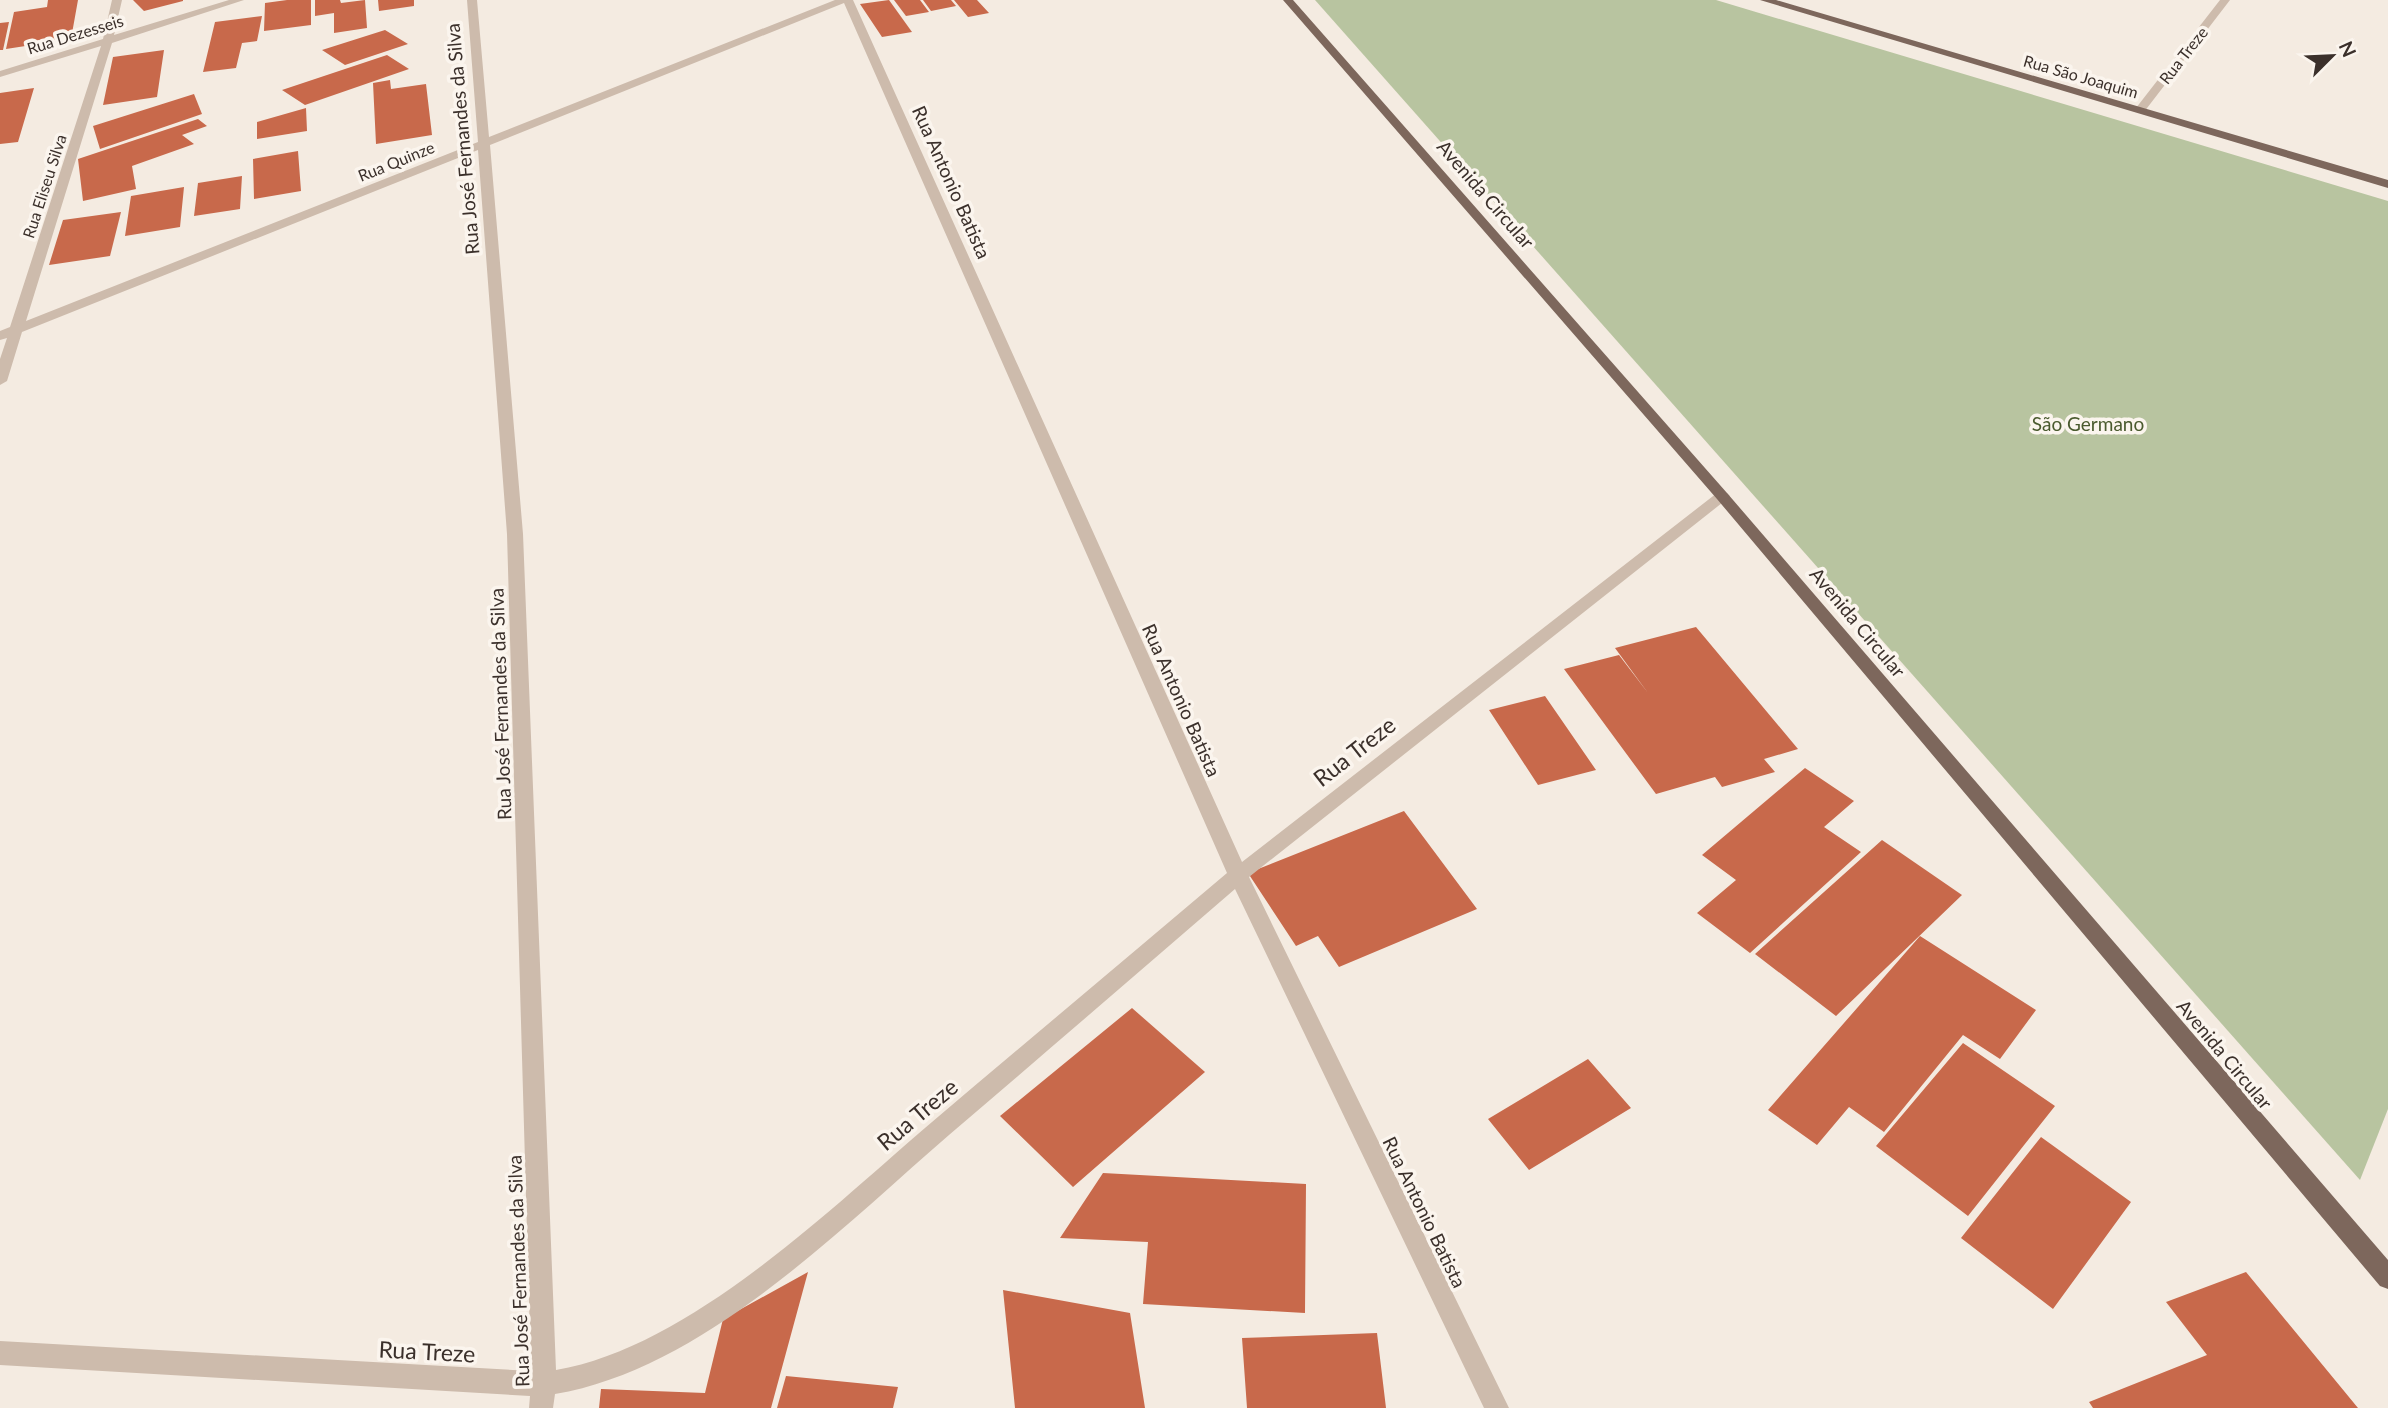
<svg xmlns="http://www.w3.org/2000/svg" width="2388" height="1408" viewBox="0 0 2388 1408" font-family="Lato,sans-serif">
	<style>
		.green { fill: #b8c4a0 }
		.building { fill: #c8694b }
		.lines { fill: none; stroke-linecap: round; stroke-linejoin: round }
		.minor { fill: #cdbbac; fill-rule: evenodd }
		.major { fill: #7d675c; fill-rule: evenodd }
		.labels { text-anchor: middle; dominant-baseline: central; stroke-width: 7; stroke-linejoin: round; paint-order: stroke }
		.far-street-label { font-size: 16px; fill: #3b302b; stroke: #fbf5ee }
		.street-label { font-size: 19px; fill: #3b302b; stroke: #fbf5ee }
		.park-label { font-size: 19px; fill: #4a5a2e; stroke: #fbf5ee }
		.near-street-label { font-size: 23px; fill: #3b302b; stroke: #fbf5ee }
	</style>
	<rect width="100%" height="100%" fill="#f4ebe1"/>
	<path class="green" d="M1315,0H1716L2388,201V1109L2360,1180Z"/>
	<path class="building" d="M48,0H78L71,39L6,49L14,12L47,7Z
		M133,0H183V1L144,11Z
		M287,0H311V25L264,31L265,3Z
		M315,0H340L341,3L365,0L367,28L334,33V13L315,16Z
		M378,0H414V6L379,11Z
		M889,0L912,32L882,37L860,4Z
		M894,0H920L929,12L906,16Z
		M923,0H951L956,6L931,11Z
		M954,0H977L989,13L968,17Z
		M262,16L257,41L242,43L236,68L203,72L215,22Z
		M9,22L3,50H0V23Z
		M385,30L408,44L345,65L322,50Z
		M164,50L157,97L103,105L113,57Z
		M387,55L409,69L305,105L282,90Z
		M390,80L391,89L426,84L432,135L376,144L373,83Z
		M34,88L18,142L0,144V93Z
		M194,94L202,114L100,149L93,126Z
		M306,108L307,131L257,139V122Z
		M198,119L207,126L182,135L194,144L132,166L136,189L83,201L78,159Z
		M298,151L301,191L254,199L253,159Z
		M242,176L240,209L194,216L198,183Z
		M184,187L180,227L125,236L131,196Z
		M121,212L110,256L49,265L63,220Z
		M1696,627L1798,749L1764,759L1775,772L1722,787L1715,777L1656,794L1564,669L1619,655L1648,693L1615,648Z
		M1545,696L1596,770L1538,785L1489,710Z
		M1805,768L1854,801L1824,827L1861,852L1750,953L1697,913L1736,880L1702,855Z
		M1404,811L1477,909L1339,967L1318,936L1296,946L1248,873Z
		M1882,840L1962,895L1836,1016L1755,954Z
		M1920,936L2036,1010L2000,1059L1963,1035L1884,1132L1849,1107L1817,1145L1768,1110Z
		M1132,1008L1205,1072L1073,1187L1000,1116Z
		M1963,1043L2055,1106L1968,1216L1876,1146Z
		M1588,1059L1631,1108L1529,1170L1488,1119Z
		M2041,1137L2131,1202L2053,1309L1961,1238Z
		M1103,1173L1306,1184L1305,1313L1143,1304L1148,1242L1060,1238Z
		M808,1272L771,1408H599L601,1389L705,1393L723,1319Z
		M2246,1272L2358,1408H2093L2089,1402L2207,1355L2166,1302Z
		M1003,1290L1130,1313L1145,1408H1015Z
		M1377,1333L1386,1408H1247L1242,1338Z
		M786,1376L898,1387L893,1408H777Z"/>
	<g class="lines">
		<path class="minor" d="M112,0H122L114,35L229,0H244L112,43L26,321L478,142L467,0H477L489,137L835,0H853L1242,862L1717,493H1727L1730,496L1727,499L1249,877L1509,1408H1484L1235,889C1140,971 1045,1053 949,1135C839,1230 703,1369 555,1394L553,1408H529L530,1396L0,1365V1341L531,1371L507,534L478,150L22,332L7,381L0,385V359L7,338L0,340V331L10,327L101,46L0,77V71L103,39ZM844,3L1227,873C1129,956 1030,1039 932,1122C830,1209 690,1347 556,1370L523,534L490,145Z
			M2220,0H2230L2144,112H2136V108Z"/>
		<path class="major" d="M1283,0H1293L1727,493L2388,1260V1289L2380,1286L1717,499Z
			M1760,0H1776L2388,180V188Z"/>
	</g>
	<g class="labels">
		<g class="far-street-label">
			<text transform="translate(75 34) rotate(-17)">Rua Dezesseis</text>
			<text transform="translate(2183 55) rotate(-52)">Rua Treze</text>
			<text transform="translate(2081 76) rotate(16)">Rua São Joaquim</text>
			<text transform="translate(396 161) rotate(-22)">Rua Quinze</text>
			<text transform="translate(44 186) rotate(-72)">Rua Eliseu Silva</text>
		</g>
		<g class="street-label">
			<text transform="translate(462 139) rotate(-95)">Rua José Fernandes da Silva</text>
			<text transform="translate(952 182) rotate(66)">Rua Antonio Batista</text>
			<text transform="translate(1486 194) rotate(49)">Avenida Circular</text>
			<text transform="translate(1858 622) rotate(50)">Avenida Circular</text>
			<text transform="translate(1182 700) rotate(66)">Rua Antonio Batista</text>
			<text transform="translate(500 704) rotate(-92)">Rua José Fernandes da Silva</text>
			<text transform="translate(2225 1054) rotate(50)">Avenida Circular</text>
			<text transform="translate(1425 1212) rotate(64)">Rua Antonio Batista</text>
			<text transform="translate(518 1271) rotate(-92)">Rua José Fernandes da Silva</text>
		</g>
		<g class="park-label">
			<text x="2088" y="423">São Germano</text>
		</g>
		<g class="near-street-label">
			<text transform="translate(1354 751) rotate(-38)">Rua Treze</text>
			<text transform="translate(917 1114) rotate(-40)">Rua Treze</text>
			<text transform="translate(427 1351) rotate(3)">Rua Treze</text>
		</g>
	</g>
	<g transform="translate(2332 56) rotate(66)" stroke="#fbf5ee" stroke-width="5" paint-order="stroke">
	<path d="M0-5L12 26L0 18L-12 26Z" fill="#3b302b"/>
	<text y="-10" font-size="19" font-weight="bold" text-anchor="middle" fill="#3b302b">N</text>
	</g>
</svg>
